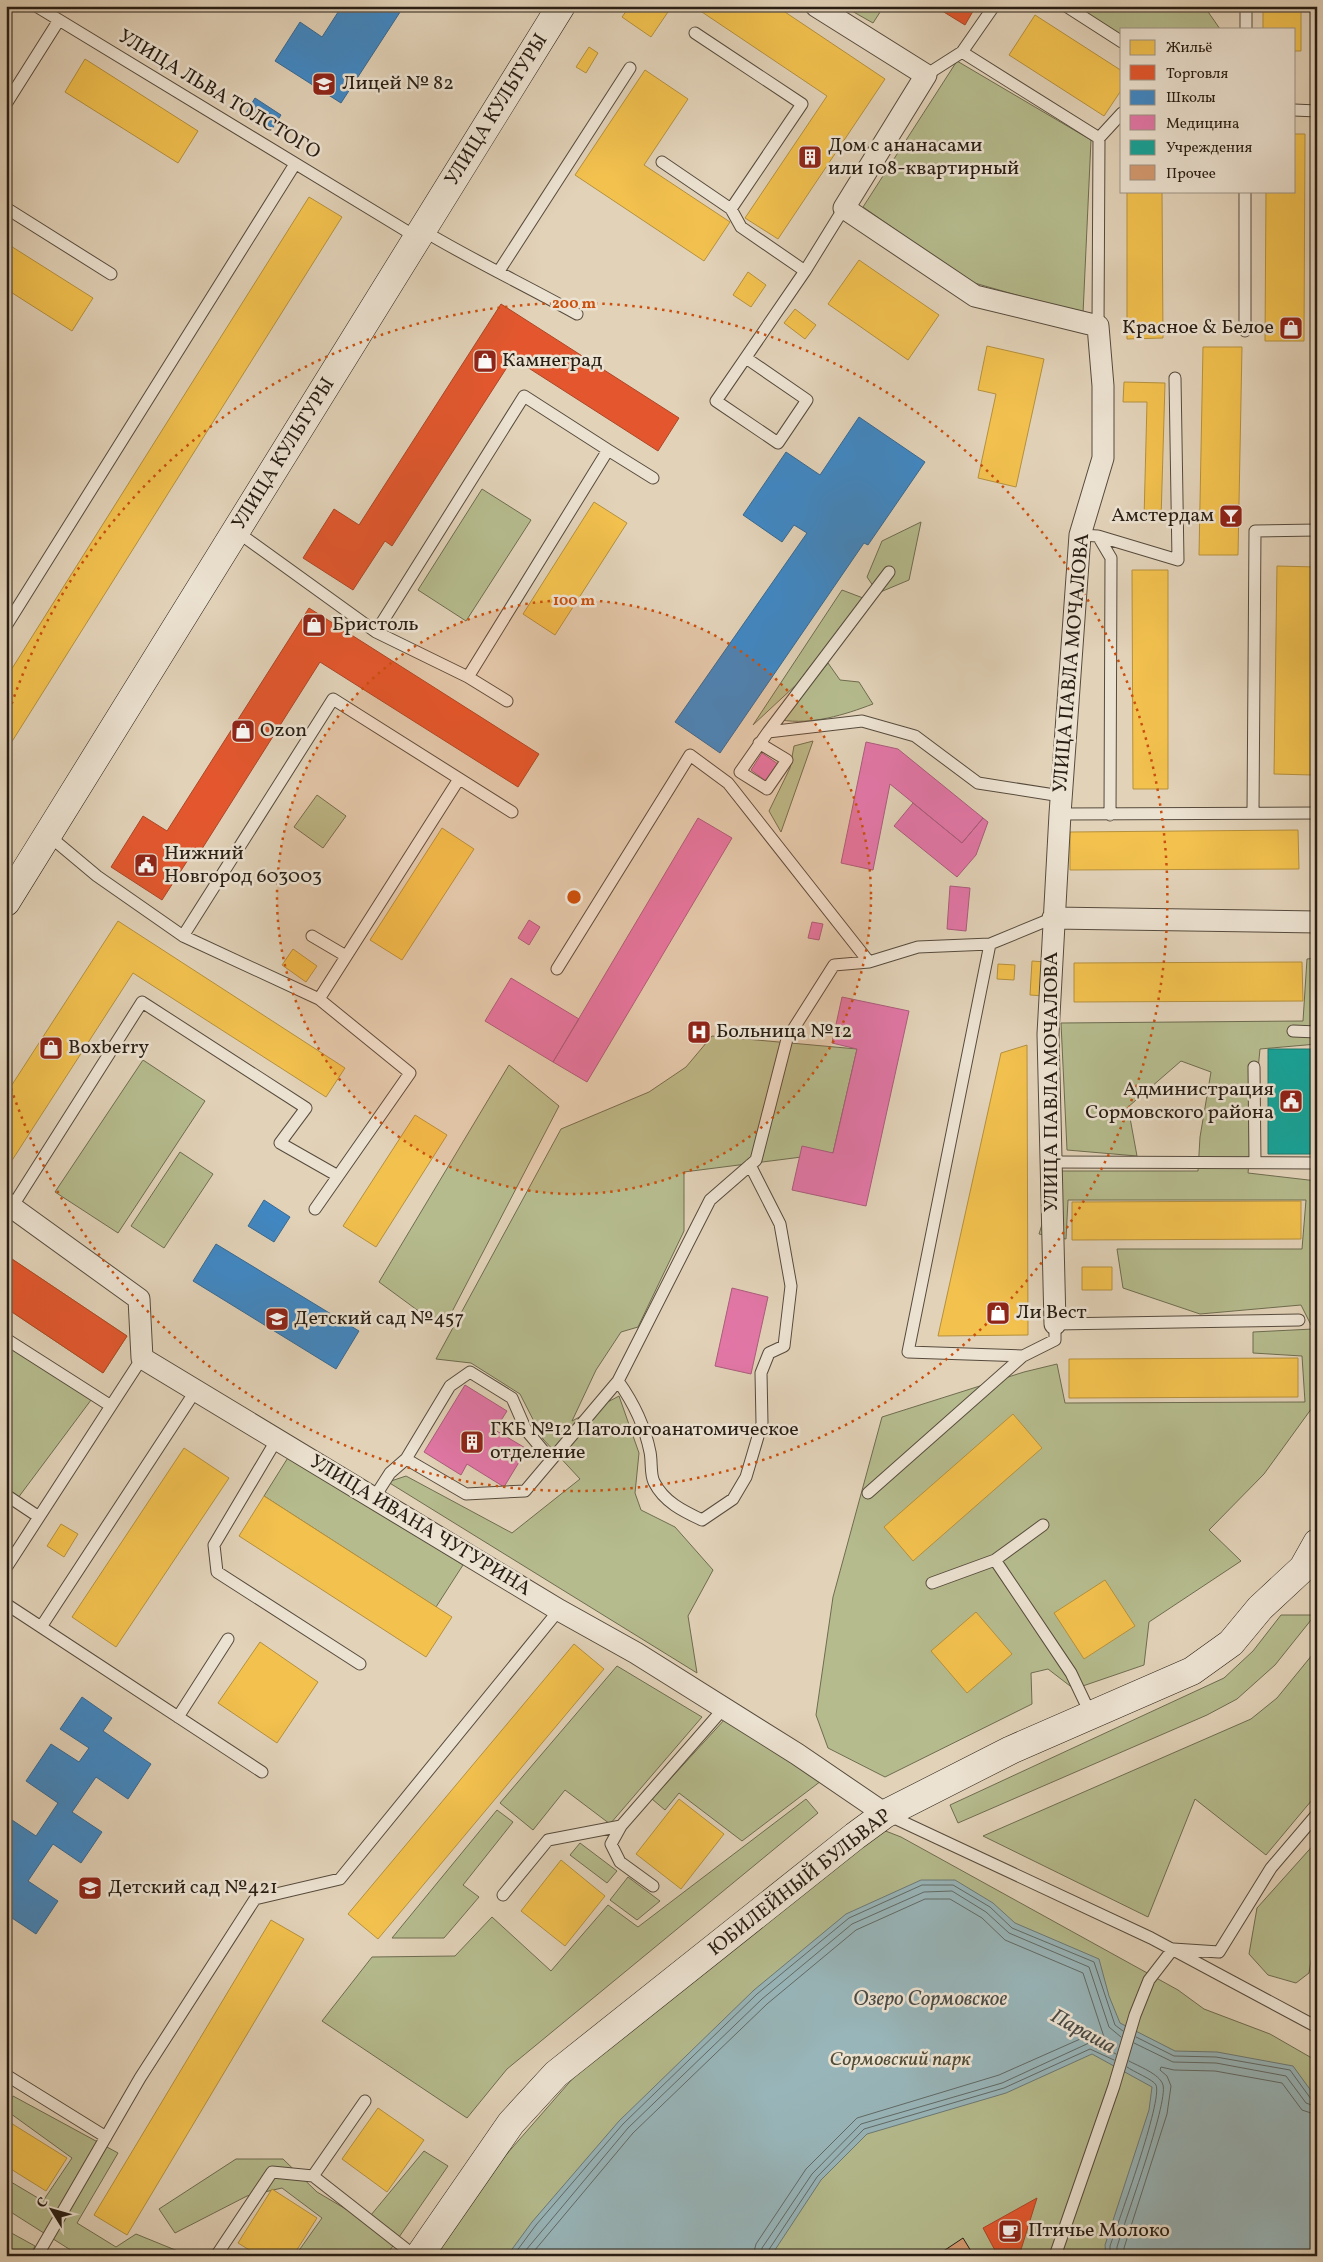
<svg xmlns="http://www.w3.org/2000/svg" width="1323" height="2262" viewBox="0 0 1323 2262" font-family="Vollkorn,serif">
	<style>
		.green { fill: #b5bb8d; stroke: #6e6c50 }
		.water { fill: #98b5b9; stroke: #6b7977 }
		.homes { fill: #f2c14e; stroke: #b5903d }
		.shops { fill: #e4572e; stroke: #ac4626 }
		.schools { fill: #3f88c5; stroke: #386890 }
		.health { fill: #e377a8; stroke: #ab5c7c }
		.public { fill: #17a398; stroke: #1c7b70 }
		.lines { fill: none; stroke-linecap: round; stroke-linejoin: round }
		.shore { stroke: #606a66; stroke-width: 1 }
		.building { fill: #d3986f; stroke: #281e14 }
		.lane-casing { stroke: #564b3d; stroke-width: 13 }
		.street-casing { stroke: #564b3d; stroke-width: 23 }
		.secondary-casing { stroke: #281e14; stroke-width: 29 }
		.lane { stroke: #ece2d1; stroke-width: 11 }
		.street { stroke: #ece2d1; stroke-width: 21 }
		.secondary { stroke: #ece2d1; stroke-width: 28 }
		.ring { fill: none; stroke: #cb500d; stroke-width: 2.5; stroke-dasharray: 2.5 5 }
		.labels { text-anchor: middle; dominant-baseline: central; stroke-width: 5; stroke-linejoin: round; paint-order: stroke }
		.poi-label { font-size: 20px; fill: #281e14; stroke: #ece2d1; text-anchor: start }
		.street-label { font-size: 20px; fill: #281e14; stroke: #ece2d1 }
		.park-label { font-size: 20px; font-style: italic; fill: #524d38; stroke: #ece2d1 }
		.water-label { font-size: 21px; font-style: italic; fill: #4a4b46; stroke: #ece2d1 }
		.centre { fill: #cb500d; stroke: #ece2d1; stroke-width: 2.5 }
		.ring-label { font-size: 15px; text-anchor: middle; font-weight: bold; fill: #cb500d; stroke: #ece2d1; stroke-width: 5; stroke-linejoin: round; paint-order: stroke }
	</style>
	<rect width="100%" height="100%" fill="#e2d2b8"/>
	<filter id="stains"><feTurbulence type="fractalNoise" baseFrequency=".004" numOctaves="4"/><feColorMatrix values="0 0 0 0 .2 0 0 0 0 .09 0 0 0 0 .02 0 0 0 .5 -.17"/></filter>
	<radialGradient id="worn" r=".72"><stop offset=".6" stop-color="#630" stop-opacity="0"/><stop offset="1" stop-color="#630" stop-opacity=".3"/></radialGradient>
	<path class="green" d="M843,6H884L873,23Z
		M1066,6H1204L1220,29H1122V42Z
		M957,61L1091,140L1083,314L971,282L863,207Z
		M482,489L531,520L466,621L418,590Z
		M921,522L909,580L878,593L867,577L882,541Z
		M842,590L863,598L797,684L753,725Z
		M828,663L840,680L859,682L873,704C844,715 812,725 781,720Z
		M813,741L781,832L769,811L790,768L794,746Z
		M317,795L346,816L323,848L294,827Z
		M1317,958V1044L1260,1049L1248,1173L1317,1181V1401L1264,1474L1209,1530L1241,1561L1149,1622L1144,1665L1074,1689L1048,1669L1031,1673L1032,1704L885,1777L828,1748L816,1715L833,1597L882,1417L1024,1372L1057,1364L1065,1403L1305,1402L1302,1356L1253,1353V1332L1313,1329L1301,1305L1200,1314L1123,1288L1117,1249H1302L1306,1200H1068L1066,1239L1039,1234L1059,1171H1198L1200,1137L1211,1072L1181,1061L1128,1107L1137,1156L1067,1150L1061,1023L1303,1021L1307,959Z
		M712,1036L857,1049L833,1153L684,1172V1231L638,1327L621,1332L596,1370L572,1421L619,1396L639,1453L635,1493L641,1510L675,1527L713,1570L688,1616L697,1673L388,1482L406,1476L512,1533L580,1479L543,1439L520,1394L471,1363L436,1359L561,1129L649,1092L686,1067Z
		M143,1060L205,1101L118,1233L55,1192Z
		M509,1065L559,1106L443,1329L379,1282Z
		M180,1152L213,1174L164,1248L131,1226Z
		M6,1338L94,1396L6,1514Z
		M289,1456L463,1565L436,1607L264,1496Z
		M1281,1615H1315L1275,1665L1237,1699L1207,1715L958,1823L950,1805L1224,1678L1253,1651Z
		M1317,1649V1794L1266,1855L1195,1799L1148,1917L983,1836L1251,1719L1277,1698Z
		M617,1666L702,1717L610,1824L565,1790L533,1830L500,1803Z
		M725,1719L821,1781L742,1841L679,1793L665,1810L652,1799Z
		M806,1799L818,1813L507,2069L467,2118L322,2021L372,1957L455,1956L492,1917L551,1971L608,1905L638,1927Z
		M497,1810L513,1822L463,1885L479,1897L444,1938H392Z
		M883,1830L901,1837L1178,1990L1204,2009L1270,2034L1317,2061V2256H435L498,2164L581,2069Z
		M1317,1841V1926L1309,1973L1296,1983L1268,1975L1249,1954L1257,1908Z
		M580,1843L617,1871L607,1883L570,1855Z
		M628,1877L660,1901L637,1920L610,1900Z
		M13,2096L118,2153L77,2223L116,2247L136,2234L190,2256H80L6,2209V2179L43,2201L72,2158L7,2111Z
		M424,2151L448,2166L386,2256H295L322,2218L282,2188L247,2196L175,2233L159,2209L236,2159H283L317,2192L366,2221Z
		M6,2230L35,2246L30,2256H6Z"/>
	<path class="water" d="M921,1880H955L993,1903L1015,1923L1099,1959L1109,1996L1120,2023L1175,2051L1217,2052L1293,2066L1317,2099V2256H1106L1105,2245L1149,2110L1152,2087L1092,2054L1006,2093L867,2134L821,2180L771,2256H507L532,2222L619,2121L754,1990L846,1914Z"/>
	<path class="homes" d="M630,6H672L651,37L622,17Z
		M693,6H776L885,79L778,239L745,218L827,96Z
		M1263,6H1301V51H1294V67V29H1263Z
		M1035,15L1122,71V89L1104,116L1009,55Z
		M589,47L598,53L586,73L576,67Z
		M85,59L198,131L178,163L65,92Z
		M645,70L688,99L644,165L730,222L704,261L575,175Z
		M1294,134H1305L1304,341H1265L1266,191H1294Z
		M1127,191H1162L1163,338L1127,339Z
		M309,197L342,217L6,751V678Z
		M6,243L93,298L72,331L6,289Z
		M859,260L939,315L908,360L828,304Z
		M748,272L766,285L751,307L733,295Z
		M795,309L816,325L805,339L784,323Z
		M987,346L1044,359L1016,487L978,478L996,394L978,390Z
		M1203,347H1242L1238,555H1199Z
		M1124,382L1165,383L1161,520L1144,519L1147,402H1123Z
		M594,502L627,523L555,635L523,614Z
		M1277,566L1316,567L1312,775L1274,774Z
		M1132,570H1168V789H1133Z
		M442,828L474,849L402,960L370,940Z
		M1298,830L1299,869L1070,870V832Z
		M118,921L345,1068L326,1097L133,973L9,1165L6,1164V1094Z
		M293,949L317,966L306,982L282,965Z
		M1032,961L1045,962L1044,996L1030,995Z
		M1302,962L1303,1001L1074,1002V963Z
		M998,964L1015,965L1014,980L997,979Z
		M1027,1045L1028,1335L938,1336L1001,1053Z
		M415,1115L447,1135L376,1247L343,1226Z
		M1301,1201V1239L1072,1240V1202Z
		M6,1255L127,1336L103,1373L6,1308Z
		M1082,1267H1112V1290H1082Z
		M1298,1358V1397L1069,1398V1359Z
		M1013,1414L1042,1448L913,1561L884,1527Z
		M184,1448L229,1478L116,1647L72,1617Z
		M264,1496L452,1617L426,1657L239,1536Z
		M61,1524L78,1534L64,1557L47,1546Z
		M1105,1580L1135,1626L1084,1659L1054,1613Z
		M976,1612L1012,1654L967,1693L931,1651Z
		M260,1642L318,1682L277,1743L218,1703Z
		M574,1644L604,1669L378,1939L348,1914Z
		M679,1799L724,1834L681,1889L636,1854Z
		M561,1860L605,1896L565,1946L521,1911Z
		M271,1920L304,1939L127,2235L94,2215Z
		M378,2108L424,2140L387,2192L342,2159Z
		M6,2120L67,2158L46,2191L6,2166Z
		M272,2189L317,2218L293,2256H259L238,2243Z"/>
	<path class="shops" d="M934,6H976L965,25Z
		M501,304L679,418L658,451L513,358L392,546L385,541L353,590L303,558L334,509L359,525Z
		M309,608L539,754L518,787L320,662L200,852L195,849L162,900L111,867L143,816L167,831Z
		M6,1255L127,1336L103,1373L6,1308Z
		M1037,2198L1019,2256H998L983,2228Z"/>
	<path class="schools" d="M342,6H404L341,103L275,61L300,22L322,37Z
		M255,98L281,115L270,132L244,116Z
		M859,417L925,462L868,545L864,543L720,753L675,722L807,533L794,525L782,542L743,515L786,452L820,475Z
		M264,1200L290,1217L274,1242L248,1226Z
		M216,1244L359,1331L336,1369L193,1281Z
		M82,1697L112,1718L103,1731L151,1764L128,1799L96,1777L72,1812L102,1832L81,1863L53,1844L28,1881L58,1901L36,1934L6,1914V1878L12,1869L6,1865V1816L36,1836L58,1803L26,1781L51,1744L79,1762L89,1748L60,1729Z"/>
	<path class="health" d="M866,742L898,749L983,818L962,843L890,784L873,870L841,863Z
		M762,753L778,764L766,781L751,770Z
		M913,803L962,843L983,818L988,822L976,855L957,877L894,826Z
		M698,818L732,838L587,1082L553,1062Z
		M950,886L970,888L966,931L947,929Z
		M529,920L540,927L529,945L518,938Z
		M812,922L823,924L819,940L808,938Z
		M511,978L579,1019L553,1062L485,1021Z
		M842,997L909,1011L866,1206L792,1190L802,1146L833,1153L857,1049L832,1043Z
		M732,1288L768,1297L751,1374L715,1366Z
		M465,1385L507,1411L495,1430L527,1449L504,1487L467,1464L461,1475L424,1452Z"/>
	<path class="public" d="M1268,1049H1314V1154H1268Z"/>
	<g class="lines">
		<path class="shore" d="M1136,2037L1174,2056L1216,2057L1290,2070L1311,2099L1317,2101
			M1134,2043L1173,2062L1216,2063L1286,2076L1306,2103L1317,2107
			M513,2256L536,2225L623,2124L757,1994L849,1918L922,1885H953L990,1907L1012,1928L1094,1962L1115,2025L1123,2031
			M521,2256L628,2128L762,1999L852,1924L924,1892L952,1891L986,1912L1009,1933L1089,1967L1109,2027L1121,2037
			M530,2256L633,2133L767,2004L856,1930L925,1899H950L982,1918L1005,1940L1083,1973L1104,2037L1087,2036L999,2075L857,2118L806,2169L756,2244L753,2256
			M761,2256L762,2248L812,2174L861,2124L1002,2083L1089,2043L1097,2044L1116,2054
			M767,2256L768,2251L817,2177L864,2129L1004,2088L1090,2049L1114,2060
			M1110,2256V2246C1118,2223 1163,2100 1156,2085C1154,2080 1132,2071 1127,2067
			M1117,2256V2247C1125,2220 1168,2104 1163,2085C1160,2074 1138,2066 1129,2061
			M1124,2256V2248L1167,2114L1171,2086L1167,2076L1160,2070L1161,2067L1174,2070L1215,2071L1282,2083L1302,2110L1317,2115"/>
	</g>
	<path class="building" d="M963,2238L974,2256H936Z"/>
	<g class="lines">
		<g class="lane-casing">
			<path id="lane" d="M36,6L418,238
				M1066,6L1122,42
				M1246,29V6
				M962,52L1099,138
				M926,75L962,52L994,6
				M6,104L59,20
				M1294,110L1317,111
				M662,162L731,209L802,104L695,33
				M6,208L111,274
				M731,209L741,227L805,271
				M422,230C472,260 525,285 577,314
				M499,271L630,68
				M1098,326L1099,138L1122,113
				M1245,331V191
				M746,358L807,400L778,443L716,401L805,271L844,208
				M608,450L653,478
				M236,531L376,632L468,677L507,701
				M1080,535L1098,536L1111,558L1110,815
				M1098,536L1178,560L1175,378
				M6,626L295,164
				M376,632L524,396L608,450L468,677
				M768,732L889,572
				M759,743L787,760L767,789L740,772L768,732L862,721L915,736L978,783L1061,796
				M1253,813L1255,531L1317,530
				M1060,814L1317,813
				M48,835L97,876L183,936L319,999L410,1073L315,1209
				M183,936L333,699L512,812
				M312,936L346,956
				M990,944L908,1352L1023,1356L1055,1340V1324L1299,1320
				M557,969L690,755L728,783L869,962L918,947L990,944L1053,918
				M319,999L459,779
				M1293,1031L1317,1032
				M1254,1067L1255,1162
				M1051,1162L1317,1163
				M12,1207L142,1002L306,1108L280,1143L338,1176
				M6,1339L111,1406
				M618,1381C633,1402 645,1427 650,1452C652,1461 650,1474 654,1482C664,1502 683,1511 702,1520L733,1499L746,1477L762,1423L761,1373L769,1353L784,1346L791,1286L780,1224L750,1165
				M277,1439L214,1545L217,1572L360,1664
				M551,1460L526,1430L512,1398L470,1372L450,1386L406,1459L466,1494L525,1491L618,1381L710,1200L756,1160L787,1039L834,965L869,962
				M868,1493L1023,1356
				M6,1495L39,1517
				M374,1498L390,1473L406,1459
				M995,1560L1043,1525
				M6,1568L142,1358
				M932,1583L995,1560L1071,1673L1091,1715
				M6,1604L262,1772
				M41,1627L196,1390
				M178,1717L228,1639
				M888,1815L1151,1938L1317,2027
				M621,1826L611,1844L620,1862L653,1886
				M503,1895L548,1840L621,1826L724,1708
				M6,2075L106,2137
				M313,2176L365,2101
				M37,2256L140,2078L255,1899L340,1879L559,1610
				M216,2256L272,2172L313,2176L415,2256
				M1055,2256L1114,2086L1135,2015L1149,1980L1173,1949L1219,1952L1271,1868L1317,1814"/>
		</g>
		<g class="street-casing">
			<path id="street" d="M816,6L926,75L844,208L975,296L1098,326L1103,386V458L1080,535L1060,814L1048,1034L1055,1324
				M1053,918L1317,922
				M6,1203L139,1299L142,1358L559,1610L636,1653L797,1754L885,1814"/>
		</g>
		<g class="secondary-casing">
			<path id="secondary" d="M6,902L561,6
				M419,2256L511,2123L556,2074L855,1836L885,1814L1011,1750L1192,1671L1231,1643L1260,1608L1303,1568L1317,1543"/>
		</g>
		<use href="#lane" class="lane"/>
		<use href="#street" class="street"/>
		<use href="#secondary" class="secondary"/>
	</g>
	<circle cx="574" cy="897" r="297" fill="#cb500d" fill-opacity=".12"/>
	<g class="ring">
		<circle cx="574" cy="897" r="297"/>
		<path d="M7 718A594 594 0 1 1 7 1076"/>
	</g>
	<defs>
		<g id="school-square" transform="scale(1.25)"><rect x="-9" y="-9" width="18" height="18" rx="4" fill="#8f2418" stroke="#ece2d1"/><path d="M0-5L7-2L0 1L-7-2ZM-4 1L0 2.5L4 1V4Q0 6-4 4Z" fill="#fff"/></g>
		<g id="building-square" transform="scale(1.25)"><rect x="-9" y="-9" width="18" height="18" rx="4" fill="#8f2418" stroke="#ece2d1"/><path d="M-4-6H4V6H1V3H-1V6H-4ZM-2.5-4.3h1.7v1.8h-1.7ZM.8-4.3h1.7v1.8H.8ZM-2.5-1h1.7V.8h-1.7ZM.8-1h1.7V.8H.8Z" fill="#fff"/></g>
		<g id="shop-square" transform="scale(1.25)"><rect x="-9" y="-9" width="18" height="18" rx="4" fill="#8f2418" stroke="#ece2d1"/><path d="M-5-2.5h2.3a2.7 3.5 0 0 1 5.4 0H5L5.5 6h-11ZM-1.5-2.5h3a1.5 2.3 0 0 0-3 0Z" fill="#fff"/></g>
		<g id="bar-square" transform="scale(1.25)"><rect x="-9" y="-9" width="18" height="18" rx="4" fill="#8f2418" stroke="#ece2d1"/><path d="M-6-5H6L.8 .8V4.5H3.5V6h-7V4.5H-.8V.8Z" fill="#fff"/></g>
		<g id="civic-square" transform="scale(1.25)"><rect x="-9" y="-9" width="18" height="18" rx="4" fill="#8f2418" stroke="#ece2d1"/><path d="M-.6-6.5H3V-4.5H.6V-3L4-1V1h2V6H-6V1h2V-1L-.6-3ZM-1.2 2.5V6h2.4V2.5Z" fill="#fff"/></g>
		<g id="hospital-square" transform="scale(1.25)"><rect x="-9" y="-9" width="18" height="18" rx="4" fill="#8f2418" stroke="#ece2d1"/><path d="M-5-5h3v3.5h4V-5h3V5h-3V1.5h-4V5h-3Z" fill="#fff"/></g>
		<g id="cafe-square" transform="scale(1.25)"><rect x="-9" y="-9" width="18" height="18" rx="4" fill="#8f2418" stroke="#ece2d1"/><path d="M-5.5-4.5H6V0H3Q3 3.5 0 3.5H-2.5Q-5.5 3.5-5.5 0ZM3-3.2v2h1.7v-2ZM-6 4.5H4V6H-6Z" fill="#fff"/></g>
	</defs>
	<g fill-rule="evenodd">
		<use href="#school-square" x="324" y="84"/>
		<use href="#building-square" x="810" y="157"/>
		<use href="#shop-square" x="1291" y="328"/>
		<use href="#shop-square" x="485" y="361"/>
		<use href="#bar-square" x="1231" y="516"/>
		<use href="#shop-square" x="314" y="625"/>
		<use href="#shop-square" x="243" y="731"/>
		<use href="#civic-square" x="146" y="865"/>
		<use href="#hospital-square" x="699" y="1032"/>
		<use href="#shop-square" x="51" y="1048"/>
		<use href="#civic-square" x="1291" y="1101"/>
		<use href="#shop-square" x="998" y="1313"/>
		<use href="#school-square" x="277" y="1319"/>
		<use href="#building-square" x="472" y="1442"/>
		<use href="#school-square" x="90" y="1888"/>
		<use href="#cafe-square" x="1010" y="2231"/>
	</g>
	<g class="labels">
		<g class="poi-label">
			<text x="342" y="84">Лицей № 82</text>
			<text x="828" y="146">Дом с ананасами<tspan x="828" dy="23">или 108-квартирный</tspan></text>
			<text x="1274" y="328" text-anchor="end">Красное &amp; Белое</text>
			<text x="502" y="361">Камнеград</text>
			<text x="1214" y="516" text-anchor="end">Амстердам</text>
			<text x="332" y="625">Бристоль</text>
			<text x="260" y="731">Ozon</text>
			<text x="164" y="854">Нижний<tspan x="164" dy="23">Новгород 603003</tspan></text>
			<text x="716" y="1032">Больница №12</text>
			<text x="68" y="1048">Boxberry</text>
			<text x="1274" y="1090" text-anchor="end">Администрация<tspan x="1274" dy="23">Сормовского района</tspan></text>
			<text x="1016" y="1313">Ли Вест</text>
			<text x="294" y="1319">Детский сад №457</text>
			<text x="490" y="1430">ГКБ №12 Патологоанатомическое<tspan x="490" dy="23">отделение</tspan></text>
			<text x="108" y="1888">Детский сад №421</text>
			<text x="1028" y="2231">Птичье Молоко</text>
		</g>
		<g class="street-label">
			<text transform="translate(219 95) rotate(31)">УЛИЦА ЛЬВА ТОЛСТОГО</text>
			<text transform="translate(497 110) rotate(-58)">УЛИЦА КУЛЬТУРЫ</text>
			<text transform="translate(284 454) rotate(-58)">УЛИЦА КУЛЬТУРЫ</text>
			<text transform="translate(1072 663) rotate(-85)">УЛИЦА ПАВЛА МОЧАЛОВА</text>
			<text transform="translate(1052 1082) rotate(-90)">УЛИЦА ПАВЛА МОЧАЛОВА</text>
			<text transform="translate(420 1526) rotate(31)">УЛИЦА ИВАНА ЧУГУРИНА</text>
			<text transform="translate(800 1883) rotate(-38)">ЮБИЛЕЙНЫЙ БУЛЬВАР</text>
		</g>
		<g class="park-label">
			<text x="900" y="2060">Сормовский парк</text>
		</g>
		<g class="water-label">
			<text x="930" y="1999">Озеро Сормовское</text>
			<text transform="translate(1083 2032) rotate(29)">Параша</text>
		</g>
	</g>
	<circle cx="574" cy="897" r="8" class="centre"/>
	<g class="ring-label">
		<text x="574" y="308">200 m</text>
		<text x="574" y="605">100 m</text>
	</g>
	<rect width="1323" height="2262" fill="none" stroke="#e2d2b8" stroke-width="25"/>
	<rect x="8" y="8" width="1308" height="2247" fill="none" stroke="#281e14" stroke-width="2.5"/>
	<rect x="12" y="12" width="1298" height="2237" fill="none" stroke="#281e14"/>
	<rect x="1120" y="28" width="175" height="165" fill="#ece2d1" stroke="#9e9485"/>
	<rect x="1130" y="40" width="25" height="15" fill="#f2c14e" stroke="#9e9485"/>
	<text x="1166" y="52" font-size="15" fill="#281e14">Жильё</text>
	<rect x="1130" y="65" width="25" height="15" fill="#e4572e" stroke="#9e9485"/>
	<text x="1166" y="78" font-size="15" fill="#281e14">Торговля</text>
	<rect x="1130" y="90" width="25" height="15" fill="#3f88c5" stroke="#9e9485"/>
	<text x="1166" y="102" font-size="15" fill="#281e14">Школы</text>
	<rect x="1130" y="115" width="25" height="15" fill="#e377a8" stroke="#9e9485"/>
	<text x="1166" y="128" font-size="15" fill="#281e14">Медицина</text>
	<rect x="1130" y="140" width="25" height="15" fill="#17a398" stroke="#9e9485"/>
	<text x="1166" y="152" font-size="15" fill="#281e14">Учреждения</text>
	<rect x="1130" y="165" width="25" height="15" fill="#d3986f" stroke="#9e9485"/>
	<text x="1166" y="178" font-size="15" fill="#281e14">Прочее</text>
	<g transform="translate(52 2210) rotate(307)" stroke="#ece2d1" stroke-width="4" paint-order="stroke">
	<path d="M0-4L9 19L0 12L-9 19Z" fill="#281e14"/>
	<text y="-8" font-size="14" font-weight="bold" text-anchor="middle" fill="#281e14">С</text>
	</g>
	<rect width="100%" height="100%" filter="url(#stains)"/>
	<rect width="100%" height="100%" fill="url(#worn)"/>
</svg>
